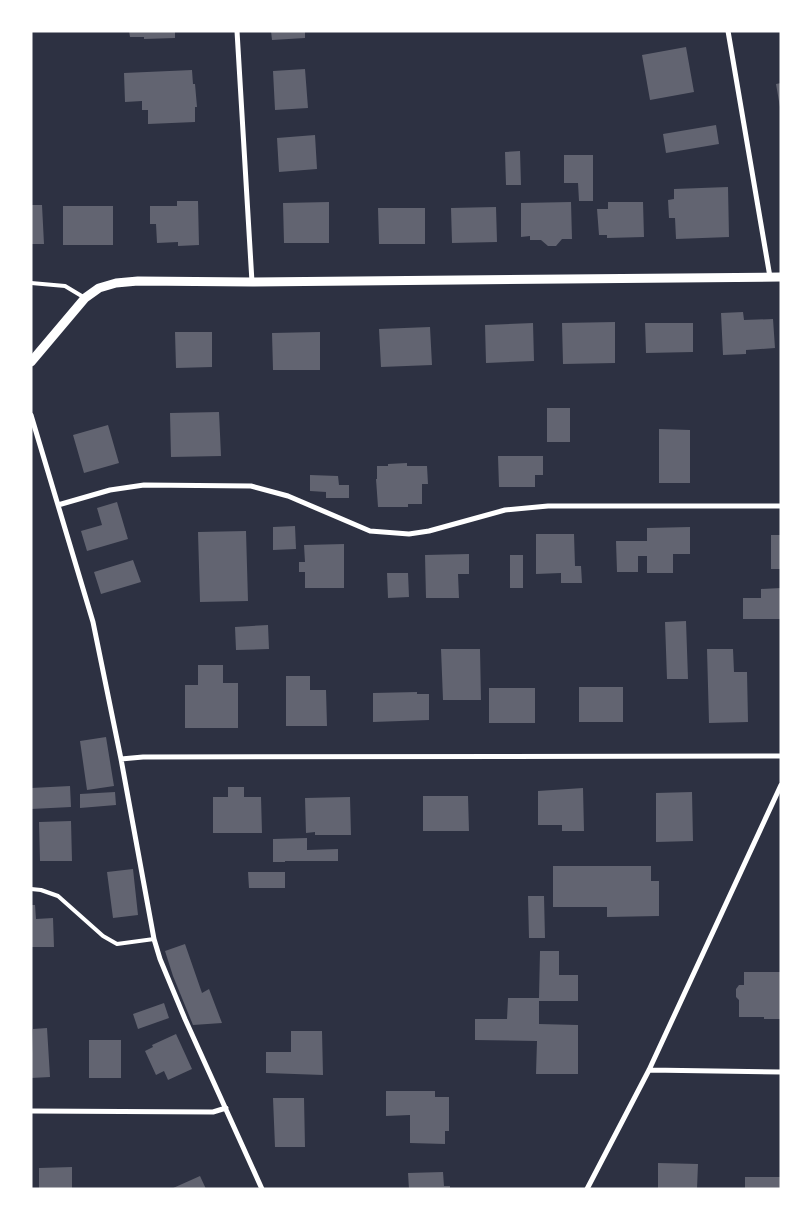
<svg xmlns="http://www.w3.org/2000/svg" width="812" height="1220" viewBox="0 0 812 1220" font-family="'Noto Sans',sans-serif">
	<style>
		.building { fill: #626471 }
		.lines { fill: none; stroke-linecap: round; stroke-linejoin: round }
		.service { stroke: #fff; stroke-width: 4 }
		.minor { stroke: #fff; stroke-width: 5 }
		.tertiary { stroke: #fff; stroke-width: 9 }
	</style>
	<rect width="100%" height="100%" fill="#2d3142"/>
	<path class="building" d="M129,31H175V38L144,39V37H130Z
		M271,31H305V38L272,40Z
		M686,47L694,92L650,100L642,55Z
		M305,69L308,108L275,110L273,71Z
		M192,70L193,84H195L197,107H195V122L148,124V110H142V101L125,102L124,73Z
		M781,83V107H780L776,84Z
		M716,125L719,144L666,153L663,134Z
		M315,135L317,169L279,172L277,138Z
		M520,151L521,185H506L505,152Z
		M564,155H593V201H579L578,183H564Z
		M728,187L729,237L676,239L675,218H669L668,200L674,199V189Z
		M177,201H198L199,245L178,246V242L157,243L156,224H150V206H177Z
		M329,202V243H284L283,203Z
		M571,202L572,239H562L556,246H548L541,240H530V236L521,237V203Z
		M608,202H643L644,237L607,238V235H599L597,209H608Z
		M31,205H42L44,244H31Z
		M63,206H113V245H63Z
		M496,207L497,242L452,243L451,208Z
		M378,208H425V244H379Z
		M743,312L744,320L773,319L775,348L746,350V354L723,355L721,313Z
		M615,322V363L563,364L562,323Z
		M533,323L534,361L486,363L485,325Z
		M645,323H693V352L646,353Z
		M430,327L432,365L381,367L379,329Z
		M175,332H212V367L176,368Z
		M320,332V370H273L272,333Z
		M547,408H570V442H547Z
		M219,412L221,456L171,457L170,413Z
		M108,425L119,463L84,473L73,435Z
		M659,429L690,430V483H659Z
		M498,456H543V475H535V487H499Z
		M407,463V466H427L428,484H422V504H408V507H378L376,479H377V466H388V464Z
		M310,475L338,476L339,485H349V498H326V492L310,491Z
		M117,502L128,539L87,551L81,531L102,525L97,508Z
		M295,526L296,549L273,550V527Z
		M690,527V554H673V573H647V556H638V572H617L616,541H647V528Z
		M246,531L248,601L200,602L198,532Z
		M536,534H574L575,566H581L582,583H561V573L536,574Z
		M771,535H781V569H771Z
		M344,544V588H305V572H299V562H305L304,545Z
		M469,554V574H458L459,598H426L425,555Z
		M510,555H523V588H510Z
		M133,560L141,582L101,594L94,572Z
		M387,573H408L409,597L388,598Z
		M781,588V619H743V598H761V589Z
		M686,621L688,679H667L665,622Z
		M268,625L269,649L236,650L235,627Z
		M441,649H480L481,700H443Z
		M707,649H733L734,672H747L748,722L709,723Z
		M198,665H223V683H238V728H185V685H198Z
		M286,676H310V690H326L327,726H286Z
		M579,687H623V722H579Z
		M489,688H535V723H489Z
		M417,692V694H429V720L373,722V693Z
		M106,737L114,786L87,790L80,741Z
		M70,786L71,807L31,809V788Z
		M228,787H244V797H261L262,833H213V797H228Z
		M583,788L584,831H562V825H538V791Z
		M115,792L116,805L80,808V794Z
		M692,792L693,841L656,842V793Z
		M423,796H468L469,831H423Z
		M350,797L351,835H315V832L306,833L305,798Z
		M71,821L72,861H40L39,822Z
		M307,838V850L338,849V861H285V862H273V839Z
		M553,866H651V881H659V916L607,917V907H553Z
		M133,869L138,915L113,918L107,872Z
		M248,872H285V888H249Z
		M528,896H544L545,938H529Z
		M31,905H35L36,919L53,918L54,947H31Z
		M185,944L202,993L209,989L222,1023L193,1025L173,976L165,951Z
		M540,951H559V975H578V1001H539V1024L578,1025V1074H536L537,1041L475,1040V1019H507L508,998H539Z
		M744,972H781V1019H764V1017H739V1000L736,997V989L739,985H744Z
		M164,1003L169,1018L138,1029L133,1014Z
		M47,1028L50,1077L31,1078L33,1029Z
		M291,1031H322L323,1075L266,1073V1052H291Z
		M176,1034L192,1069L168,1080L164,1071L156,1075L145,1051L153,1047L152,1045Z
		M89,1040H121V1078H89Z
		M386,1091H435V1097H449V1131H445V1144L410,1143V1115L386,1116Z
		M273,1098H304L305,1147H275Z
		M658,1163L698,1164L697,1189H658Z
		M72,1167V1189H39V1168Z
		M443,1172L444,1186H450V1189H409L408,1173Z
		M200,1176L206,1189H171Z
		M745,1177H781V1189H745Z"/>
	<g class="lines">
		<path class="service" d="M31,283L65,286L85,298
			M31,889L41,890L58,896L103,936L117,944L154,939"/>
		<path class="minor" d="M237,31L252,282
			M728,31L770,277
			M31,415L93,622L121,759L154,939L160,959L185,1019L262,1189
			M58,505L110,490L144,485L251,486L288,496L370,531L409,534L429,531L505,510L548,506H781
			M121,759L143,757L781,756
			M649,1070L781,1072
			M31,1111L213,1112L226,1108
			M587,1189L649,1070L781,785"/>
		<path class="tertiary" d="M31,362L85,298L99,288L116,283L138,281L252,282L781,277"/>
	</g>
	<rect width="812" height="1220" fill="none" stroke="#ffffff" stroke-width="65"/>
</svg>
